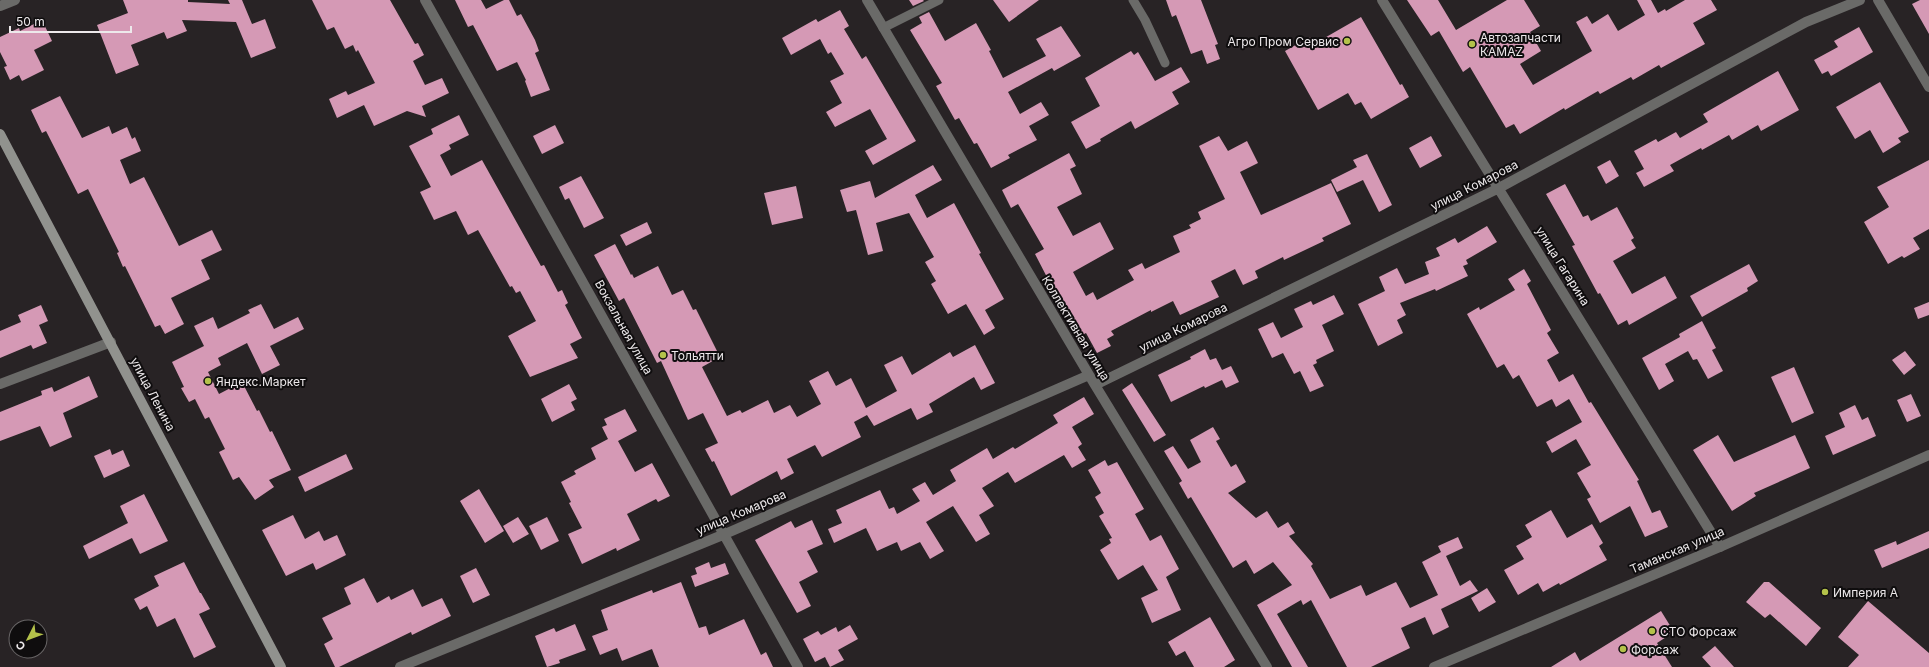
<svg xmlns="http://www.w3.org/2000/svg" width="1929" height="667" viewBox="0 0 1929 667" font-family="Inter,sans-serif">
	<style>
		.building { fill: #d599b5 }
		.lines { fill: none; stroke-linecap: round; stroke-linejoin: round }
		.service { stroke: #6a6a68; stroke-width: 9 }
		.minor { stroke: #6a6a68; stroke-width: 10 }
		.tertiary { stroke: #6a6a68; stroke-width: 10 }
		.secondary { stroke: #91928e; stroke-width: 10 }
		.poi-dot { fill: #b4c24a; stroke: #0f0d0e; stroke-width: 1.5 }
		.labels { text-anchor: middle; dominant-baseline: central; stroke-width: 4; stroke-linejoin: round; paint-order: stroke }
		.poi-label { font-size: 12px; fill: #ede9eb; stroke: #0f0d0e; text-anchor: start }
		.street-label { font-size: 12px; fill: #ede9eb; stroke: #0f0d0e }
	</style>
	<rect width="100%" height="100%" fill="#282325"/>
	<path class="building" d="M123,0H188V2L230,4L228,0H242L252,24L265,19L276,48L251,58L236,22L182,20L187,31L167,39L164,32L131,45L139,65L116,74L97,25L128,13Z
		M312,0H390L415,44L418,43L424,55L413,61L425,85L442,78L449,93L422,106L426,117L407,111L374,126L364,105L337,118L329,99L346,91L348,95L375,83L358,50L356,52L353,45L345,49L334,27L327,30Z
		M455,0H481L486,9L504,0H509L517,16L521,14L535,40L539,51L535,53L550,90L531,97L525,81L526,80L517,62L497,71L473,25L468,27Z
		M909,0H923L924,1L913,6Z
		M993,0H1039L1009,22Z
		M1166,0H1201L1218,44L1215,45L1220,59L1207,64L1202,50L1191,54L1176,15L1172,17Z
		M1407,0H1438L1456,30L1507,0H1524L1540,26L1530,32L1541,51L1520,64L1533,85L1592,51L1576,22L1587,16L1592,24L1608,14L1618,31L1645,15L1637,0H1651L1658,13L1665,9L1666,11L1685,0H1711L1717,10L1693,23L1705,44L1661,68L1659,65L1633,80L1631,77L1600,94L1598,91L1565,110L1564,108L1520,134L1514,124L1506,128L1470,67L1463,72L1439,31L1431,36Z
		M1920,0H1929V34L1912,4Z
		M840,10L849,26L844,29L862,59L866,56L916,141L873,165L865,151L887,139L870,109L835,127L826,112L842,103L830,81L844,74L831,52L828,54L820,39L791,55L782,38L816,19L818,22Z
		M929,12L945,41L976,23L991,50L989,51L1003,78L1046,56L1036,39L1061,26L1081,56L1054,71L1052,68L1008,92L1020,114L1041,102L1049,115L1029,126L1037,140L1008,155L1010,158L991,168L977,143L974,144L959,118L955,120L936,86L942,83L910,30L922,23L919,17Z
		M1361,17L1400,85L1402,84L1409,97L1371,119L1361,102L1355,105L1348,93L1318,110L1285,51L1310,37L1314,44Z
		M42,20L52,41L34,50L44,70L22,81L19,75L10,80L4,67L7,66L0,52V37L19,28L20,31Z
		M1859,27L1873,52L1831,76L1828,71L1822,74L1814,60L1838,47L1834,41Z
		M1131,51L1134,55L1138,52L1155,81L1181,67L1190,82L1172,92L1179,104L1135,129L1131,121L1100,139L1101,141L1086,149L1071,122L1100,106L1085,78Z
		M1778,71L1799,110L1761,131L1758,125L1732,140L1729,135L1702,150L1701,148L1670,165L1674,171L1644,187L1636,173L1644,169L1634,151L1656,139L1658,142L1676,132L1680,138L1708,122L1703,114Z
		M1880,82L1909,132L1898,138L1901,142L1883,153L1870,130L1855,139L1836,107Z
		M60,96L82,138L109,126L112,134L127,127L132,139L135,137L141,151L120,160L130,184L144,177L179,246L212,230L222,250L201,260L210,279L171,298L184,324L165,334L160,325L155,327L125,266L123,267L117,253L119,252L88,189L78,194L46,131L42,133L31,110Z
		M459,115L469,135L449,145L451,149L440,155L451,176L482,160L541,266L544,265L558,292L562,290L568,303L565,305L582,338L570,344L578,358L530,377L508,336L536,321L520,291L516,293L512,286L510,287L478,230L468,235L456,211L434,220L420,192L431,187L409,146L433,134L431,129Z
		M555,125L564,143L542,154L533,136Z
		M1219,136L1228,151L1247,141L1258,163L1240,172L1261,215L1331,183L1351,224L1322,238L1324,241L1284,260L1283,257L1255,271L1258,278L1243,285L1235,269L1211,281L1219,297L1180,315L1173,301L1151,312V310L1111,331L1114,335L1107,339L1111,346L1097,353L1086,333L1082,335L1059,294L1056,295L1050,283L1035,254L1044,249L1018,204L1011,208L1002,190L1069,153L1076,166L1070,169L1082,194L1057,207L1073,236L1100,222L1114,249L1073,272L1086,296L1093,292L1097,300L1134,280L1128,270L1142,263L1145,269L1180,252L1173,236L1191,228L1189,225L1201,219L1198,212L1225,199L1199,146Z
		M1431,136L1442,156L1420,168L1409,148Z
		M1367,154L1392,205L1379,212L1363,180L1337,192L1331,180L1357,167L1353,160Z
		M1610,160L1619,176L1606,184L1597,167Z
		M1929,160V229L1913,238L1920,249L1904,258L1902,256L1888,264L1864,222L1889,207L1877,187Z
		M933,165L942,180L915,195L927,218L954,203L981,253L979,254L1004,299L985,310L995,328L984,335L966,304L948,314L931,284L936,281L925,262L934,257L909,213L876,223L883,251L868,255L856,210L847,212L840,190L870,181L875,198Z
		M581,176L604,218L584,228L569,198L565,200L559,187Z
		M1565,184L1583,217L1588,215L1591,221L1617,207L1634,238L1631,240L1636,248L1613,261L1632,294L1665,276L1677,298L1629,325L1627,320L1618,325L1600,293L1598,294L1572,246L1575,245L1546,194Z
		M796,186L803,218L772,225L764,193Z
		M647,222L652,233L626,246L620,235Z
		M1487,226L1497,242L1466,260L1468,264L1463,266L1468,276L1436,291L1435,289L1400,303L1406,315L1397,320L1403,333L1378,346L1358,304L1385,291L1379,277L1397,268L1405,284L1429,274L1425,262L1440,256L1436,248L1455,238L1458,243Z
		M615,244L631,275L632,274L634,278L658,266L672,295L683,290L693,310L696,309L720,357L702,367L727,416L740,410L742,413L768,400L774,413L790,405L797,417L821,404L809,381L828,371L836,386L851,378L866,408L897,391L884,365L902,356L912,375L950,352L953,357L975,345L995,383L981,390L974,377L929,404L933,412L917,420L911,408L874,426L867,415L854,422L861,437L822,457L815,445L787,459L794,473L781,480L777,471L731,496L714,461L712,462L705,449L718,443L703,413L688,420L661,361L657,363L624,298L619,301L594,255Z
		M1749,264L1758,281L1747,288L1748,291L1702,317L1690,296Z
		M1524,269L1531,281L1527,284L1551,330L1547,333L1559,353L1547,360L1559,382L1573,374L1589,403L1591,402L1639,480L1637,481L1652,513L1660,510L1668,527L1645,537L1630,506L1600,523L1587,499L1591,497L1577,473L1591,465L1576,439L1552,453L1546,442L1582,422L1569,399L1556,407L1552,399L1537,407L1519,375L1513,379L1504,364L1497,368L1467,314L1479,307L1480,310L1515,290L1508,279Z
		M1334,295L1344,314L1322,325L1334,351L1316,360L1317,363L1313,365L1324,386L1310,392L1300,371L1294,374L1283,353L1272,358L1258,329L1273,322L1281,338L1303,327L1294,309L1311,301L1313,305Z
		M1929,302V315L1918,319L1914,308Z
		M261,304L274,329L298,317L304,329L270,346L280,365L262,374L247,343L218,358L221,365L208,372L219,394L242,382L257,411L259,410L270,432L272,431L291,470L269,480L274,487L255,500L239,477L233,480L219,452L225,449L209,417L205,419L195,399L189,402L181,388L184,387L172,362L204,346L194,326L213,317L218,329L250,313L248,310Z
		M41,305L48,321L39,325L47,343L33,349L31,345L0,358V331L21,322L18,315Z
		M1702,321L1716,348L1712,350L1723,371L1708,379L1697,359L1693,360L1688,351L1665,364L1674,381L1659,390L1642,358L1680,337L1679,334Z
		M1205,349L1210,360L1216,358L1222,370L1231,366L1239,382L1226,388L1222,380L1205,388L1204,386L1171,402L1158,375L1191,359L1190,357Z
		M1905,351L1916,365L1904,375L1892,360Z
		M1794,367L1814,413L1792,423L1771,377Z
		M89,376L98,397L63,413L72,437L50,447L40,426L0,441V412L42,395L41,391L52,387L54,392Z
		M1132,383L1166,435L1154,442L1122,390Z
		M569,384L577,399L571,402L575,410L552,422L541,399Z
		M1911,394L1921,416L1907,422L1897,400Z
		M1084,397L1094,414L1072,427L1082,444L1078,447L1086,460L1072,468L1064,455L1015,483L1008,472L982,488L994,506L979,515L990,534L976,542L953,506L926,522L944,551L930,559L920,542L901,551L897,542L877,551L866,528L834,543L828,529L842,523L836,510L880,490L889,509L894,507L897,514L920,501L912,489L925,482L933,495L956,481L950,470L987,448L993,459L1013,447L1015,449L1058,423L1053,415Z
		M1855,405L1862,420L1868,417L1876,436L1833,455L1825,436L1845,427L1839,413Z
		M625,409L637,431L618,441L635,472L652,463L670,496L658,502L656,499L627,514L640,540L617,551L616,548L582,564L568,534L582,528L569,503L571,502L561,482L576,474L574,471L596,459L591,448L608,439L602,427L607,425L604,419Z
		M1213,427L1220,439L1216,441L1231,467L1236,464L1246,482L1228,493L1256,518L1267,511L1278,528L1288,522L1295,533L1289,536L1313,564L1311,566L1330,599L1361,585L1366,596L1396,582L1410,608L1438,595L1422,562L1441,552L1438,546L1458,537L1463,548L1446,556L1460,586L1470,580L1478,591L1441,609L1449,627L1433,635L1425,617L1401,628L1410,648L1371,667H1347L1311,600L1303,605L1301,600L1277,614L1308,667H1292L1257,605L1292,585L1273,562L1254,574L1246,560L1233,568L1191,497L1188,499L1179,483L1182,481L1164,451L1173,446L1188,469L1201,462L1190,440Z
		M1718,435L1734,462L1795,435L1810,468L1754,493L1756,496L1732,511L1693,450Z
		M110,449L112,455L123,450L130,466L104,478L94,456Z
		M346,454L353,469L305,492L298,477Z
		M1105,460L1108,466L1117,462L1144,509L1135,514L1150,541L1161,535L1179,569L1166,577L1181,610L1152,623L1141,598L1158,590L1143,565L1118,580L1100,550L1111,543L1109,539L1112,538L1099,516L1104,513L1095,497L1101,493L1088,470Z
		M479,489L504,531L485,543L460,501Z
		M144,494L168,541L140,554L132,538L89,559L83,546L128,523L120,506Z
		M1551,510L1567,538L1592,524L1603,543L1599,546L1607,560L1560,585L1559,583L1543,592L1538,583L1518,595L1504,570L1524,559L1516,546L1532,537L1525,525Z
		M293,515L305,539L319,531L324,541L337,535L346,555L316,570L313,563L286,576L262,530Z
		M518,517L529,534L513,543L503,526Z
		M547,517L559,541L541,550L529,526Z
		M812,520L823,544L807,551L818,572L799,582L811,606L797,613L755,540L791,521L795,528Z
		M1929,531V548L1882,568L1874,550L1896,541L1897,545Z
		M184,562L200,593H201L210,609L199,614L216,647L194,658L175,618L157,627L147,606L140,610L134,599L159,586L154,576Z
		M709,562L711,568L725,563L729,574L695,587L691,576L697,574L695,568Z
		M476,568L490,595L473,603L460,576Z
		M364,578L377,603L389,596L391,600L413,589L422,607L442,598L451,616L412,635L411,632L339,667H335L324,644L333,639L322,618L351,604L344,588Z
		M681,582L699,628L706,626L709,635L744,619L761,655L766,652L773,667H659L652,649L622,661L617,648L600,655L592,636L608,630L601,610L652,590L653,593Z
		M1764,582H1769L1821,628L1806,646L1770,614L1765,618L1746,602Z
		M1487,588L1496,602L1479,612L1471,598Z
		M1868,601L1929,653V667H1848L1859,655L1838,637Z
		M1661,611L1674,632L1657,643L1672,667H1551L1575,652L1580,661Z
		M1210,617L1235,660L1224,667H1194L1185,651L1176,656L1168,642Z
		M575,624L586,650L559,660L560,663L547,667L535,636L554,628L556,632Z
		M850,625L858,639L838,650L844,660L830,667L825,657L815,662L803,639L818,631L821,635L836,627L838,632Z
		M1715,646L1734,667H1711L1702,657Z"/>
	<g class="lines">
		<path class="service" d="M1133,0L1145,20L1165,63
			M883,28L939,0"/>
		<path class="minor" d="M425,0L798,667
			M867,0L1095,385L1267,667
			M1382,0L1720,547
			M1878,0L1929,87
			M0,6L15,0
			M0,384L111,342
			M1095,385L1499,188L1806,22L1860,0
			M400,667L725,534L1089,375"/>
		<path class="tertiary" d="M1434,667L1720,547L1929,455"/>
		<path class="secondary" d="M0,134L281,667"/>
	</g>
	<g class="poi-dot">
		<circle cx="1347" cy="41" r="4"/>
		<circle cx="1472" cy="44" r="4"/>
		<circle cx="663" cy="355" r="4"/>
		<circle cx="208" cy="381" r="4"/>
		<circle cx="1825" cy="592" r="4"/>
		<circle cx="1652" cy="631" r="4"/>
		<circle cx="1623" cy="649" r="4"/>
	</g>
	<g class="labels">
		<g class="poi-label">
			<text x="1480" y="37">Автозапчасти<tspan x="1480" dy="14">КАМАZ</tspan></text>
			<text x="1339" y="41" text-anchor="end">Агро Пром Сервис</text>
			<text x="671" y="355">Тольятти</text>
			<text x="216" y="381">Яндекс.Маркет</text>
			<text x="1833" y="592">Империя А</text>
			<text x="1660" y="631">СТО Форсаж</text>
			<text x="1631" y="649">Форсаж</text>
		</g>
		<g class="street-label">
			<text transform="translate(1474 185) rotate(-27)">улица Комарова</text>
			<text transform="translate(1563 266) rotate(58)">улица Гагарина</text>
			<text transform="translate(624 327) rotate(61)">Вокзальная улица</text>
			<text transform="translate(1183 327) rotate(-26)">улица Комарова</text>
			<text transform="translate(1076 328) rotate(59)">Коллективная улица</text>
			<text transform="translate(153 394) rotate(62)">улица Ленина</text>
			<text transform="translate(741 512) rotate(-23)">улица Комарова</text>
			<text transform="translate(1677 550) rotate(-23)">Таманская улица</text>
		</g>
	</g>
	<g transform="translate(28 639) rotate(228)"><circle r="19" fill="#0f0d0e" stroke="#686566"/>
	<path d="M0-3L7 15L0 10L-7 15Z" fill="#b4c24a"/>
	<text y="-6" font-size="11" font-weight="bold" text-anchor="middle" fill="#ede9eb">С</text>
	</g>
	<path d="M10 26v6h121v-6" fill="none" stroke="#ede9eb" stroke-width="2"/>
	<text x="16" y="26" font-size="12" fill="#ede9eb" stroke="#0f0d0e" stroke-width="3" paint-order="stroke">50 m</text>
</svg>
